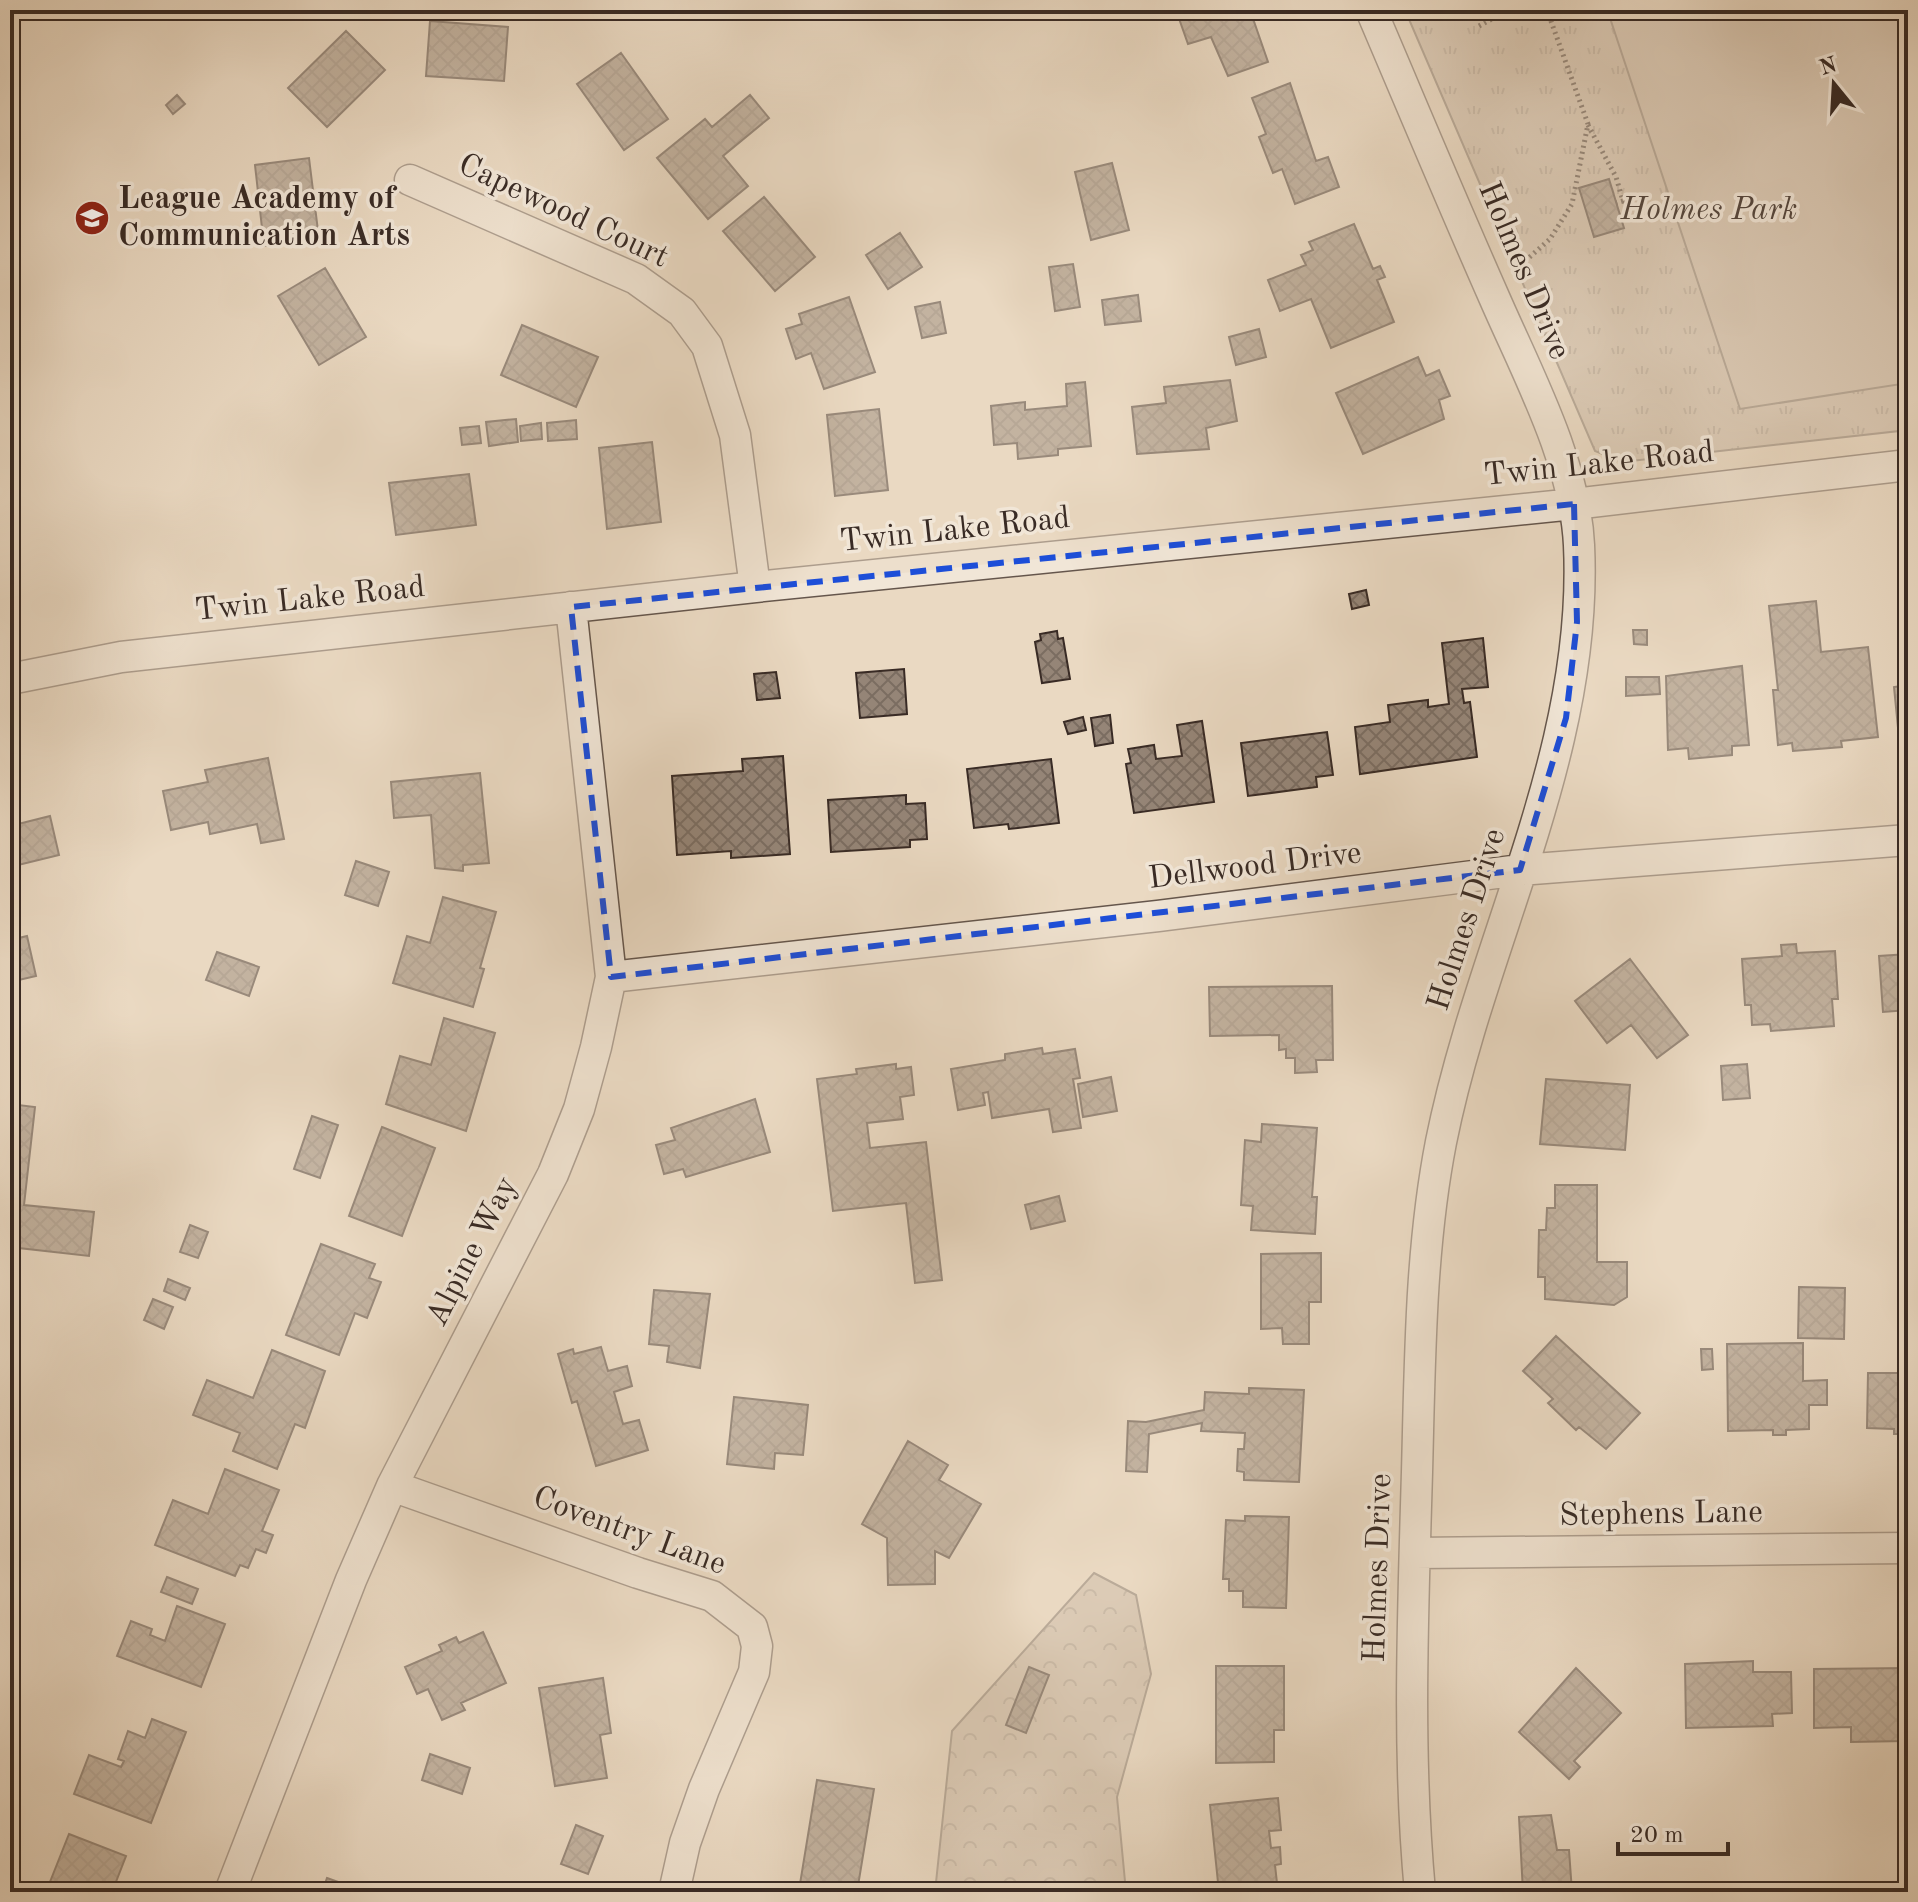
<svg xmlns="http://www.w3.org/2000/svg" width="1918" height="1902" viewBox="0 0 1918 1902" font-family="'Old Standard TT',serif">
	<style>
		.forest { fill: url(#forest-crowns); stroke: #827366; stroke-width: 2 }
		.park { fill: url(#park-tufts); stroke: #827366; stroke-width: 2 }
		.pitch { fill: #ccbba7; stroke: #827366; stroke-width: 2 }
		.building { fill: url(#building-cross-hatch); stroke: #392b25; stroke-width: 2 }
		.lines { fill: none; stroke-linecap: round; stroke-linejoin: round }
		.minor-casing { stroke: #65564c; stroke-width: 33 }
		.path { stroke: #392b25; stroke-width: 5; stroke-dasharray: 2 4; stroke-linecap: butt }
		.minor { stroke: #f1e6d7; stroke-width: 30 }
		.marked { fill: none; stroke: #1d4ed8; stroke-width: 6; stroke-dasharray: 16 10; stroke-linejoin: round }
		.labels { text-anchor: middle; dominant-baseline: central; stroke-width: 7; stroke-linejoin: round; paint-order: stroke }
		.poi-label { font-size: 32px; font-weight: bold; fill: #392b25; stroke: #f1e6d7; text-anchor: start }
		.park-label { font-size: 32px; font-style: italic; fill: #56483f; stroke: #f1e6d7 }
		.street-label { font-size: 32px; fill: #392b25; stroke: #f1e6d7 }
	</style>
	<defs>
		<pattern id="forest-crowns" width="20" height="18" patternUnits="userSpaceOnUse" patternTransform="scale(2)"><rect width="20" height="18" fill="#ccbba7"/><path d="M2 6a3 3 0 1 1 6 0M12 15a3 3 0 1 1 6 0" fill="none" stroke="#a79888"/></pattern>
		<pattern id="park-tufts" width="24" height="20" patternUnits="userSpaceOnUse" patternTransform="scale(2)"><rect width="24" height="20" fill="#ccbba7"/><path d="M3 7l-1-3M5 7V3M7 7l1-3M15 17l-1-3M17 17v-4M19 17l1-3" fill="none" stroke="#a79888"/></pattern>
		<pattern id="building-cross-hatch" width="8" height="8" patternUnits="userSpaceOnUse" patternTransform="scale(2)"><rect width="8" height="8" fill="#958577"/><path d="M0 0l8 8M0 8l8-8" fill="none" stroke="#7b6d61"/></pattern>
	</defs>
	<rect width="100%" height="100%" fill="#ead9c2"/>
	<filter id="stains"><feTurbulence type="fractalNoise" baseFrequency=".0025" numOctaves="4"/><feColorMatrix values="0 0 0 0 .2 0 0 0 0 .09 0 0 0 0 .02 0 0 0 .5 -.17"/></filter>
	<radialGradient id="worn" r=".72"><stop offset=".6" stop-color="#630" stop-opacity="0"/><stop offset="1" stop-color="#630" stop-opacity=".3"/></radialGradient>
	<path class="forest" d="M1094,1573L1136,1595L1151,1674L1117,1797L1126,1892H935L952,1731Z"/>
	<path class="park" d="M1405,10H1908V430L1622,462L1595,451Z"/>
	<path class="pitch" d="M1637,10H1908V383L1740,409L1609,15Z"/>
	<path class="building" d="M1176,10H1250L1268,62L1228,76L1211,37L1188,44Z
		M430,21L508,27L504,81L426,76Z
		M346,31L385,70L327,127L288,88Z
		M621,53L668,119L624,150L577,84Z
		M1290,83L1316,161L1328,157L1339,187L1295,204L1282,169L1273,173L1259,137L1266,134L1252,98Z
		M177,95L185,104L173,114L166,105Z
		M750,95L769,118L723,156L748,186L708,219L657,158L705,119L712,127Z
		M309,158L319,239L264,246L255,165Z
		M1112,163L1129,230L1091,240L1075,172Z
		M1609,179L1624,228L1594,237L1579,188Z
		M764,197L815,257L775,291L723,231Z
		M1354,224L1373,269L1380,266L1385,277L1377,280L1394,322L1331,348L1311,299L1280,311L1268,280L1306,265L1301,255L1313,250L1309,242Z
		M900,233L922,267L888,289L866,255Z
		M1073,264L1080,307L1055,311L1049,267Z
		M325,268L366,337L319,365L278,296Z
		M1138,295L1141,321L1105,325L1102,300Z
		M849,297L875,372L824,389L811,353L796,359L786,329L802,324L799,314Z
		M940,302L946,333L922,338L915,307Z
		M522,325L598,357L576,407L501,375Z
		M1259,329L1266,357L1236,365L1229,337Z
		M1418,357L1426,376L1439,370L1450,396L1439,400L1444,419L1363,454L1336,393Z
		M1230,380L1237,421L1206,428L1209,449L1137,454L1132,407L1166,403L1164,387Z
		M1085,382L1091,446L1058,449V455L1018,459L1017,443L994,445L991,406L1025,402V410L1067,406L1066,384Z
		M879,409L888,490L835,496L827,415Z
		M516,419L518,442L489,446L486,422Z
		M576,420L577,439L548,441L547,423Z
		M541,423L542,439L521,441L520,426Z
		M479,426L481,443L462,445L460,428Z
		M652,442L661,522L607,529L599,448Z
		M469,474L476,525L396,535L389,483Z
		M1366,590L1369,605L1352,609L1349,594Z
		M1816,601L1821,652L1868,647L1878,737L1841,741L1842,747L1793,751L1792,743L1778,745L1773,690H1778L1769,606Z
		M1633,630H1647V645L1634,644Z
		M1057,631L1058,639L1063,638L1070,679L1042,683L1035,642L1041,640L1040,634Z
		M1483,638L1488,687L1462,689L1464,703L1470,702L1477,757L1360,774L1355,727L1390,722L1388,705L1428,700V707L1449,704L1442,643Z
		M1742,666L1749,745L1732,746V755L1689,759L1688,748L1668,750L1666,676Z
		M904,669L907,714L860,718L856,673Z
		M776,672L780,698L757,700L754,674Z
		M1626,677H1659L1660,694L1626,696Z
		M1908,685V737L1899,738L1894,687Z
		M1110,715L1113,743L1095,746L1091,718Z
		M1083,717L1086,730L1068,734L1064,722Z
		M1202,721L1214,802L1134,813L1126,764L1131,763L1128,749L1154,745L1156,759L1182,756L1177,725Z
		M1327,732L1333,775L1316,777L1317,787L1248,796L1241,743Z
		M783,756L790,854L731,858V851L677,855L672,776L743,771L742,759Z
		M268,758L284,839L261,843L257,824L210,834L208,822L171,830L163,791L208,782L205,770Z
		M1051,759L1059,823L1009,829L1008,824L974,828L967,769Z
		M480,773L489,863L463,865V871L435,868L431,815L394,818L391,782Z
		M906,795V804L925,803L927,839L910,840V847L831,852L828,800Z
		M50,816L59,855L10,867V826Z
		M356,861L389,872L378,906L345,895Z
		M443,897L496,912L480,968L484,969L473,1007L393,983L407,936L430,943Z
		M27,936L36,976L10,982V940Z
		M1796,944L1797,953L1835,951L1838,999H1832L1834,1026L1771,1031L1770,1024L1752,1025L1751,1005H1745L1742,959L1782,956L1781,945Z
		M217,952L259,967L249,996L206,980Z
		M1908,954V1010L1883,1012L1879,956Z
		M1630,959L1688,1035L1657,1058L1631,1025L1607,1043L1575,1001Z
		M1332,986L1333,1060H1316L1317,1072L1295,1073V1058H1286V1049L1279,1050V1035L1210,1036L1209,987Z
		M444,1018L495,1033L466,1131L386,1104L400,1056L431,1065Z
		M1042,1048L1043,1054L1075,1049L1080,1078L1073,1079L1081,1128L1053,1132L1049,1109L992,1118L988,1092L983,1093L985,1105L958,1110L951,1069L1005,1060V1054Z
		M896,1064V1069L911,1067L914,1095L900,1097L903,1119L867,1123L870,1148L926,1142L942,1280L915,1283L906,1203L833,1211L817,1079L857,1074L856,1069Z
		M1747,1064L1750,1098L1723,1100L1721,1066Z
		M1111,1077L1117,1111L1083,1117L1078,1084Z
		M1546,1079L1630,1085L1625,1150L1540,1144Z
		M755,1099L770,1152L686,1177L683,1169L664,1174L656,1145L675,1140L671,1128Z
		M10,1104L35,1107L24,1205L94,1212L89,1256L10,1247Z
		M312,1116L338,1125L320,1178L294,1169Z
		M1262,1124L1317,1128L1312,1197H1317L1315,1234L1251,1230L1253,1206L1241,1205L1245,1140L1261,1142Z
		M382,1127L435,1148L402,1236L349,1216Z
		M1555,1185H1597V1262H1627V1297L1614,1305L1545,1299V1277H1538L1539,1230H1546L1547,1208H1555Z
		M1059,1196L1065,1221L1031,1229L1025,1205Z
		M190,1225L208,1232L198,1258L180,1252Z
		M321,1244L375,1264L369,1278L381,1282L367,1318L355,1313L339,1355L286,1335Z
		M1321,1253V1302H1309V1344H1283L1282,1328L1261,1329V1254Z
		M168,1279L190,1288L185,1300L164,1291Z
		M1799,1287L1845,1288L1844,1339L1798,1338Z
		M654,1290L710,1294L700,1368L667,1362L669,1346L649,1344Z
		M153,1299L173,1307L164,1329L144,1320Z
		M1556,1336L1640,1413L1606,1449L1579,1427L1576,1430L1548,1403L1553,1399L1523,1371Z
		M1803,1343V1381L1827,1380V1405H1809V1429L1786,1430V1435H1773V1430L1728,1431L1727,1344Z
		M601,1347L608,1371L627,1366L632,1386L614,1392L623,1424L639,1420L648,1450L596,1466L577,1401L572,1403L558,1354L573,1349L574,1354Z
		M1701,1349H1712L1713,1369L1702,1370Z
		M272,1350L325,1371L305,1428L295,1424L277,1469L233,1451L240,1433L193,1415L207,1380L253,1398Z
		M1899,1363H1908L1907,1428H1903V1434H1894V1429L1867,1428L1868,1373H1899Z
		M1249,1388L1304,1390L1299,1482L1244,1480V1472L1237,1471L1238,1449H1244L1245,1433L1201,1431L1202,1423L1149,1434L1147,1472L1126,1471L1128,1421L1146,1422L1204,1410L1205,1392L1249,1394Z
		M734,1397L808,1405L803,1455L775,1453L774,1469L727,1464Z
		M908,1441L948,1465L939,1480L981,1504L949,1558L935,1551V1584L888,1585L887,1538L862,1524Z
		M225,1469L279,1490L262,1531L273,1535L266,1553L256,1549L248,1568L240,1565L235,1576L155,1545L173,1500L208,1514Z
		M1245,1516L1289,1517L1286,1608L1243,1607V1591H1229V1579H1223L1226,1520L1245,1521Z
		M167,1577L198,1589L192,1604L161,1592Z
		M177,1606L225,1624L201,1687L117,1656L131,1621L152,1629L150,1635L165,1641Z
		M483,1632L506,1683L461,1703L465,1710L442,1720L428,1689L417,1694L405,1667L442,1651L439,1645L456,1637L459,1643Z
		M1753,1661V1672H1791L1792,1713L1772,1714L1773,1726L1686,1728L1685,1664Z
		M1216,1666H1284V1730H1274V1762L1216,1763Z
		M1029,1667L1049,1675L1026,1733L1006,1725Z
		M1576,1668L1621,1713L1574,1761L1580,1767L1569,1779L1519,1732Z
		M1908,1668L1905,1741L1851,1742V1727L1814,1728V1669Z
		M603,1678L611,1733L600,1735L607,1778L555,1786L539,1688Z
		M152,1719L186,1732L151,1823L74,1794L89,1755L121,1767L124,1761L118,1759L128,1731L145,1738Z
		M430,1754L470,1768L462,1794L422,1780Z
		M817,1780L874,1789L857,1892L799,1890Z
		M1278,1798L1281,1830L1269,1831L1271,1848L1280,1847L1281,1864L1275,1865L1278,1892H1219L1210,1805Z
		M1551,1815L1557,1850H1569L1572,1892H1523L1519,1817Z
		M576,1825L603,1836L588,1874L561,1864Z
		M69,1834L126,1856L112,1892H46Z
		M327,1878L366,1892H322Z"/>
	<g class="lines">
		<g class="minor-casing">
			<path id="minor" d="M1371,10C1412,106 1452,202 1494,297C1527,373 1575,461 1579,545C1589,755 1481,941 1441,1142C1420,1250 1420,1362 1417,1472C1413,1612 1407,1753 1420,1892
				M410,180L636,279L682,312L707,346L735,435L755,587
				M10,679L121,657L755,587L1574,504L1908,465
				M611,977L1158,916L1520,870L1908,840
				M392,1486L638,1573L712,1596L752,1627L757,1646L754,1672L704,1789L685,1843L674,1892
				M1415,1553L1908,1548
				M230,1892L351,1580L392,1486L553,1174L579,1109L596,1047L611,977L571,607"/>
		</g>
		<path class="path" d="M1479,26L1508,10
			M1588,125L1616,177L1623,201L1616,203
			M1516,269L1550,239L1572,204L1588,124L1547,10"/>
		<use href="#minor" class="minor"/>
	</g>
	<path d="M0 0H1918V1902H0ZM1574,504L1577,622L1566,718L1520,870L611,977L571,607Z" fill="#ead9c2" fill-opacity=".55" fill-rule="evenodd"/>
	<path class="marked" d="M1574,504L1577,622L1566,718L1520,870L611,977L571,607Z"/>
	<defs>
		<g id="school-disc" transform="scale(1.8)"><circle r="9.5" fill="#8f2418" stroke="#f1e6d7"/><path d="M0-5L7-2L0 1L-7-2ZM-4 1L0 2.5L4 1V4Q0 6-4 4Z" fill="#fff"/></g>
	</defs>
	<g fill-rule="evenodd">
		<use href="#school-disc" x="92" y="218"/>
	</g>
	<g class="labels">
		<g class="poi-label">
			<text x="118" y="200">League Academy of<tspan x="118" dy="37">Communication Arts</tspan></text>
		</g>
		<g class="park-label">
			<text x="1709" y="211">Holmes Park</text>
		</g>
		<g class="street-label">
			<text transform="translate(563 212) rotate(25)">Capewood Court</text>
			<text transform="translate(1523 271) rotate(67)">Holmes Drive</text>
			<text transform="translate(1599 465) rotate(-6)">Twin Lake Road</text>
			<text transform="translate(955 531) rotate(-6)">Twin Lake Road</text>
			<text transform="translate(310 600) rotate(-6)">Twin Lake Road</text>
			<text transform="translate(1255 867) rotate(-7)">Dellwood Drive</text>
			<text transform="translate(1468 920) rotate(-72)">Holmes Drive</text>
			<text transform="translate(473 1252) rotate(-63)">Alpine Way</text>
			<text transform="translate(1661 1515) rotate(-1)">Stephens Lane</text>
			<text transform="translate(629 1532) rotate(20)">Coventry Lane</text>
			<text transform="translate(1379 1568) rotate(-88)">Holmes Drive</text>
		</g>
	</g>
	<rect width="1918" height="1902" fill="none" stroke="#ead9c2" stroke-width="40"/>
	<rect x="12" y="12" width="1894" height="1878" fill="none" stroke="#392b25" stroke-width="4"/>
	<rect x="20" y="20" width="1878" height="1862" fill="none" stroke="#392b25" stroke-width="2"/>
	<g transform="translate(1834 84) rotate(342)" stroke="#f1e6d7" stroke-width="6" paint-order="stroke">
	<path d="M0-6L14 30L0 20L-14 30Z" fill="#392b25"/>
	<text y="-12" font-size="22" font-weight="bold" text-anchor="middle" fill="#392b25">N</text>
	</g>
	<path d="M1618 1842v12h110v-12" fill="none" stroke="#392b25" stroke-width="4"/>
	<text x="1630" y="1842" font-size="24" fill="#392b25" stroke="#f1e6d7" stroke-width="6" paint-order="stroke">20 m</text>
	<rect width="100%" height="100%" filter="url(#stains)"/>
	<rect width="100%" height="100%" fill="url(#worn)"/>
</svg>
